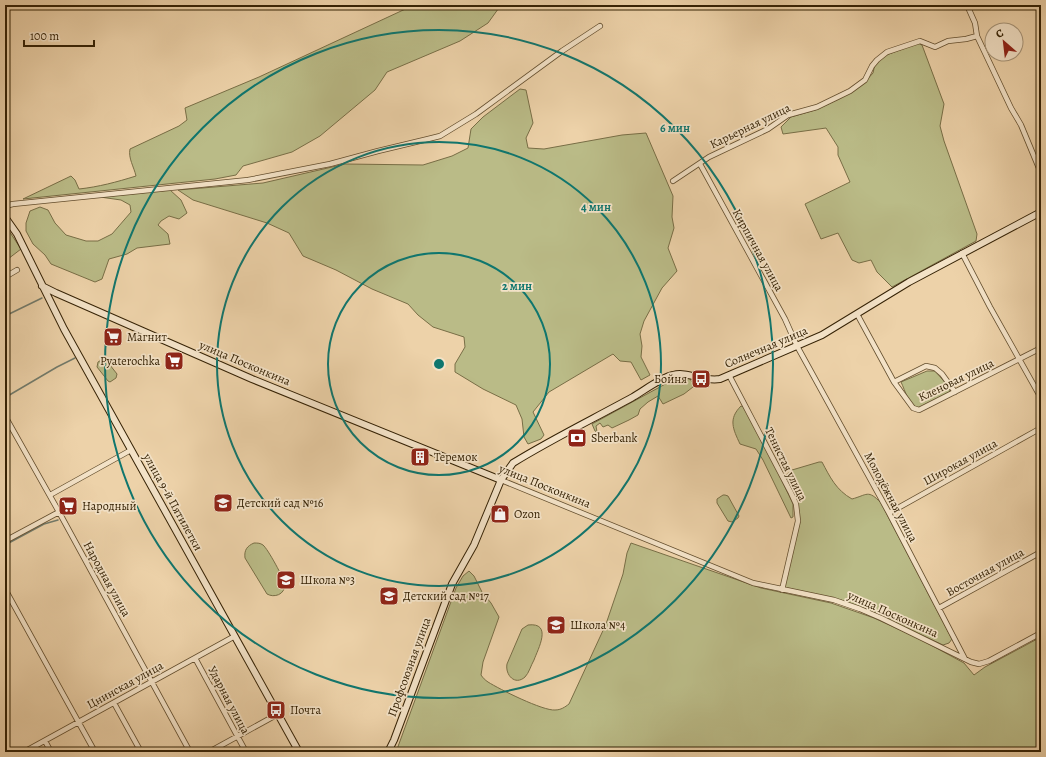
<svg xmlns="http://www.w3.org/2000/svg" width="1046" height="757" viewBox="0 0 1046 757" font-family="Alegreya,serif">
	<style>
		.green { fill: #babb87; stroke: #786e46 }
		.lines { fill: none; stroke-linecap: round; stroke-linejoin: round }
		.stream { stroke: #727b6c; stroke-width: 1.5 }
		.street-casing { stroke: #634e2e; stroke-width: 6 }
		.secondary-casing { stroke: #352205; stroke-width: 8 }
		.street { stroke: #f3e2c7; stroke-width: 4.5 }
		.secondary { stroke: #f3e2c7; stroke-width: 6 }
		.ring { fill: none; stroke: #0f766e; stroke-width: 2 }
		.labels { text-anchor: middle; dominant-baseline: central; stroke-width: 3.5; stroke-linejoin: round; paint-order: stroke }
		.street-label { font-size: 12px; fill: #352205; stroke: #f3e2c7 }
		.poi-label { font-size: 12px; fill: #352205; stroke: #f3e2c7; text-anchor: start }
		.centre { fill: #0f766e; stroke: #f3e2c7; stroke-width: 2 }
		.ring-label { font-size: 12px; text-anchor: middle; font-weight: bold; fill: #0f766e; stroke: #f3e2c7; stroke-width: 3.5; stroke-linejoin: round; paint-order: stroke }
	</style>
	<rect width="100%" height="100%" fill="#edd2a9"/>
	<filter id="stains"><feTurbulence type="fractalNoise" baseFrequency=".005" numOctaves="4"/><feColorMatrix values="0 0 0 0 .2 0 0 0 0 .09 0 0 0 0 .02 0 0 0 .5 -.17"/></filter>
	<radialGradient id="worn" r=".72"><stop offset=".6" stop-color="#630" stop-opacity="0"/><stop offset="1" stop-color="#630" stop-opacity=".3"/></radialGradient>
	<path class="green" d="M414,5H501L488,23L460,41L387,72L375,90L320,136L292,152L243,166L236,175L215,179L23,199L71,176L75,180L79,189C98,187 117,182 136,176C134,167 128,158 130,149L179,126L187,120L185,108L259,77Z
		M918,43L922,45L944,104L940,126L944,141L977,234L976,241L892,287L877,272L871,260L859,263L852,260L838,233L821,239L805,204L850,182L838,155V147L826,128L783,134L781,127L791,117L815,110L841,98L864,83L873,73L875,64L884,56Z
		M520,89L526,90L533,123L526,138L528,148L544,149L622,135L646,133L673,196L672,217L674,228L668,248L677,271L662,288L644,321L640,334L642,346L641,357L650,375L641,380L631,362L620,361L613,354L549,392L533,412L544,435L541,439L528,444L524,437L522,419L516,405L483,389L455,372V364L465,347L464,337L433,327L418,315L408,304L372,289L336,270L303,256L289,233L267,223L193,200L178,190L263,183L345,164L423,165L452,156L468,148L471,129L483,117Z
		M170,190L181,200L187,213L179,219L169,216L161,221L158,225L168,234L170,244L137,248L127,254L109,259L102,279L95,282L51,264L45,255L33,244L26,231V223L30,211L40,207L48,210L55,223L66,235L86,241H98L112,234L131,212L130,205L121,200L100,197Z
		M7,228L21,249L8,259L5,256V230Z
		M103,359L106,360L117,374L116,378L110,382L108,381L97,367L98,362Z
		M927,371H935L949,387L950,391L949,393L919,408C909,407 905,390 901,382Z
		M684,378H689L693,383V387L684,394L663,404L658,396L648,402L640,409L638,415L629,420L612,428L608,425L603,427L600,423L596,426L597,432L595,431L592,424L669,382Z
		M741,406L744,407L774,464L793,504V517L791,518L763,460L756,449L740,444C733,429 728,419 741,406Z
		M819,462H822C830,477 836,490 852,499C867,495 868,489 881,503L952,639L949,643L943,645L862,607L841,600L782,587L798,515L783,478L792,470Z
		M723,495H725L728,496L739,516L738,518L732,522L728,521L717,503V499Z
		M254,543C258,543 260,543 263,545C268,549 284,579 285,584C285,595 274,598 267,594L245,558C244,550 247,546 254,543Z
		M631,543L761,588L831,603L874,618L918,638L964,663L974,675L985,667L1041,637V752H396L456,588L463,576L469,571L474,576L482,592L491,603L499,617L483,662L481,675C483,678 485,680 488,682C499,689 543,711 555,710C561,710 565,707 569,704L606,624L623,574L627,553Z
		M528,625C553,622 538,649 534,660C531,665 529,673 525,677C515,686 505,675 507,664L522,629Z"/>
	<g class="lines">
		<path class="stream" d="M5,316L42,298
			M6,397L57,367L75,358
			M5,545L44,524L58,520"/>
		<g class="street-casing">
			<path id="street" d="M967,5L975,23L977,36L1011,108L1021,125L1041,173
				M700,164L785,319L797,346L889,513L965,659
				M673,181L709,157L768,129L788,115L817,107L850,91L865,80L872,66L877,60L887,52L920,41L935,47L948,41L966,39L977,36
				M5,206L13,204L248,180L330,164L378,151L428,139L440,136L476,114L562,51L600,26
				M962,253L990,307L1041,398
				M5,277L17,270
				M857,314L894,382L913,408L919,410L1041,348
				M729,375L791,493L796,504L798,521L782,590
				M894,382L926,366L935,368L942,374L955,392
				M5,416L59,512L190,752
				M501,480L753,583L834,600L860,609L881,618L971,662L979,664L989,661L1041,633
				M50,495L131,450
				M889,513L1041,428
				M5,541L59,512
				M5,589L95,752
				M939,608L1041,552
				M195,658L246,752
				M114,703L141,752
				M45,741L51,752
				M24,752L235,636
				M209,752L278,714"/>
		</g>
		<g class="secondary-casing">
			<path id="secondary" d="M5,217L17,234L64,329L299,752
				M42,286L56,293L252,379L501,480
				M388,752L394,740L452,584L474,545L501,480L513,463C552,439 593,419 633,397C645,390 660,378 673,375C688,371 702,382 720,379L822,335L909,282L1041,212"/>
		</g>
		<use href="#street" class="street"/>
		<use href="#secondary" class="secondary"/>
	</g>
	<g class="ring">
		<circle cx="439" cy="364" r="111"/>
		<circle cx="439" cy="364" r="222"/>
		<circle cx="439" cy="364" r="334"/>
	</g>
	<defs>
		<g id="supermarket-square" transform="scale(1)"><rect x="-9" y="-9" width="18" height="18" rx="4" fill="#8f2418" stroke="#f3e2c7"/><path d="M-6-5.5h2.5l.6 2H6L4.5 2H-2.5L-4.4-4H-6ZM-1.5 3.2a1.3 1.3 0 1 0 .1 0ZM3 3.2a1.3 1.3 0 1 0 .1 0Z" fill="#fff"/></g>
		<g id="bus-square" transform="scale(1)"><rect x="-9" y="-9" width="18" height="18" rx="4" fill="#8f2418" stroke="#f3e2c7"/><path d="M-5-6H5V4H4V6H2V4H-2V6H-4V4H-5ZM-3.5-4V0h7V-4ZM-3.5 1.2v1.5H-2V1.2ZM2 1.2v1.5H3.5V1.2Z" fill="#fff"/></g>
		<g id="bank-square" transform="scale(1)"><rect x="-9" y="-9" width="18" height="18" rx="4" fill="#8f2418" stroke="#f3e2c7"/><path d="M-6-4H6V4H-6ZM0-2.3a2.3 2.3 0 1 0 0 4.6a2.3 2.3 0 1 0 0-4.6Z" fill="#fff"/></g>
		<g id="building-square" transform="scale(1)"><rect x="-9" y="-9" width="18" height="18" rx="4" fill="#8f2418" stroke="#f3e2c7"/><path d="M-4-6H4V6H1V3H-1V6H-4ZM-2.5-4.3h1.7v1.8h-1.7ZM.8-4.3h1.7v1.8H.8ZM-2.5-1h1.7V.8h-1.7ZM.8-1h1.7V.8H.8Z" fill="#fff"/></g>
		<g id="school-square" transform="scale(1)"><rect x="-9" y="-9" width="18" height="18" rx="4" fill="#8f2418" stroke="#f3e2c7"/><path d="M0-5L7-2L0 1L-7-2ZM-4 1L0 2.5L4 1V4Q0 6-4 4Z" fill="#fff"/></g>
		<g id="shop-square" transform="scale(1)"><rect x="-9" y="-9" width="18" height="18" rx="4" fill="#8f2418" stroke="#f3e2c7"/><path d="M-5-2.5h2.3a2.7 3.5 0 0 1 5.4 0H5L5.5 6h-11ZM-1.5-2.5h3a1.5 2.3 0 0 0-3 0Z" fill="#fff"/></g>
	</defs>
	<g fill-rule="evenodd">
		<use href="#supermarket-square" x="113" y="337"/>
		<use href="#supermarket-square" x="174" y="361"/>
		<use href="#bus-square" x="701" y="379"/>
		<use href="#bank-square" x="577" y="438"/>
		<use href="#building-square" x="420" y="457"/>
		<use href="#school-square" x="223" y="503"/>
		<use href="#supermarket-square" x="68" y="506"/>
		<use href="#shop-square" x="500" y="514"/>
		<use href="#school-square" x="286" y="580"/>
		<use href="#school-square" x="389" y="596"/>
		<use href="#school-square" x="556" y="625"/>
		<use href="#bus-square" x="276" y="710"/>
	</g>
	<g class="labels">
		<g class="street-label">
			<text transform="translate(750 126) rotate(-26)">Карьерная улица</text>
			<text transform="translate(758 250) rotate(61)">Кирпичная улица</text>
			<text transform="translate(766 347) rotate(-23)">Солнечная улица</text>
			<text transform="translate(245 363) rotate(23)">улица Посконкина</text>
			<text transform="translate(956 380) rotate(-26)">Кленовая улица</text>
			<text transform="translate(960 462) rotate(-29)">Широкая улица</text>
			<text transform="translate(786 464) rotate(64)">Тенистая улица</text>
			<text transform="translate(545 486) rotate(22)">улица Посконкина</text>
			<text transform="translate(891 497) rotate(62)">Молодёжная улица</text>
			<text transform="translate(173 502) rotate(61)">улица 9-й Пятилетки</text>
			<text transform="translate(985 572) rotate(-29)">Восточная улица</text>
			<text transform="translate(107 579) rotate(61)">Народная улица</text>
			<text transform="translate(893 614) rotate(24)">улица Посконкина</text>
			<text transform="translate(409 667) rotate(-70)">Профсоюзная улица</text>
			<text transform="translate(125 685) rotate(-29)">Цнинская улица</text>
			<text transform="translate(229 700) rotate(62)">Ударная улица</text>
		</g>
		<g class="poi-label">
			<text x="127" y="337">Магнит</text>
			<text x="160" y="361" text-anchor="end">Pyaterochka</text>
			<text x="687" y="379" text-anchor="end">Бойня</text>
			<text x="591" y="438">Sberbank</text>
			<text x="434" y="457">Теремок</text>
			<text x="237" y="503">Детский сад №16</text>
			<text x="82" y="506">Народный</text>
			<text x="514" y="514">Ozon</text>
			<text x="300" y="580">Школа №3</text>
			<text x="403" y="596">Детский сад №17</text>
			<text x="570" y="625">Школа №4</text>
			<text x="290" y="710">Почта</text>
		</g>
	</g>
	<circle cx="439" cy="364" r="6" class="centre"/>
	<g class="ring-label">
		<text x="675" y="132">6 мин</text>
		<text x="596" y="211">4 мин</text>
		<text x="517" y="290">2 мин</text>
	</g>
	<rect width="1046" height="757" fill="none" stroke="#edd2a9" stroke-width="20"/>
	<rect x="6" y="6" width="1034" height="745" fill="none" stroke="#352205" stroke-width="2"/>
	<rect x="10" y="10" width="1026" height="737" fill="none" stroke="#352205"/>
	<g transform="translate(1004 42) rotate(332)"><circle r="19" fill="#f3e2c7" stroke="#a79579"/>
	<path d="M0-3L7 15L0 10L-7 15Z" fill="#8f2418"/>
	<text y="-6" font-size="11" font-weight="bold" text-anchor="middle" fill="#352205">С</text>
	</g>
	<path d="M24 40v6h70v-6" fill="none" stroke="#352205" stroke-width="2"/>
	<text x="30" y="40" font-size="12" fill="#352205" stroke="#f3e2c7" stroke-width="3" paint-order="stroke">100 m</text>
	<rect width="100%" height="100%" filter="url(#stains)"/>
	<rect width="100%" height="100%" fill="url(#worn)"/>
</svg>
